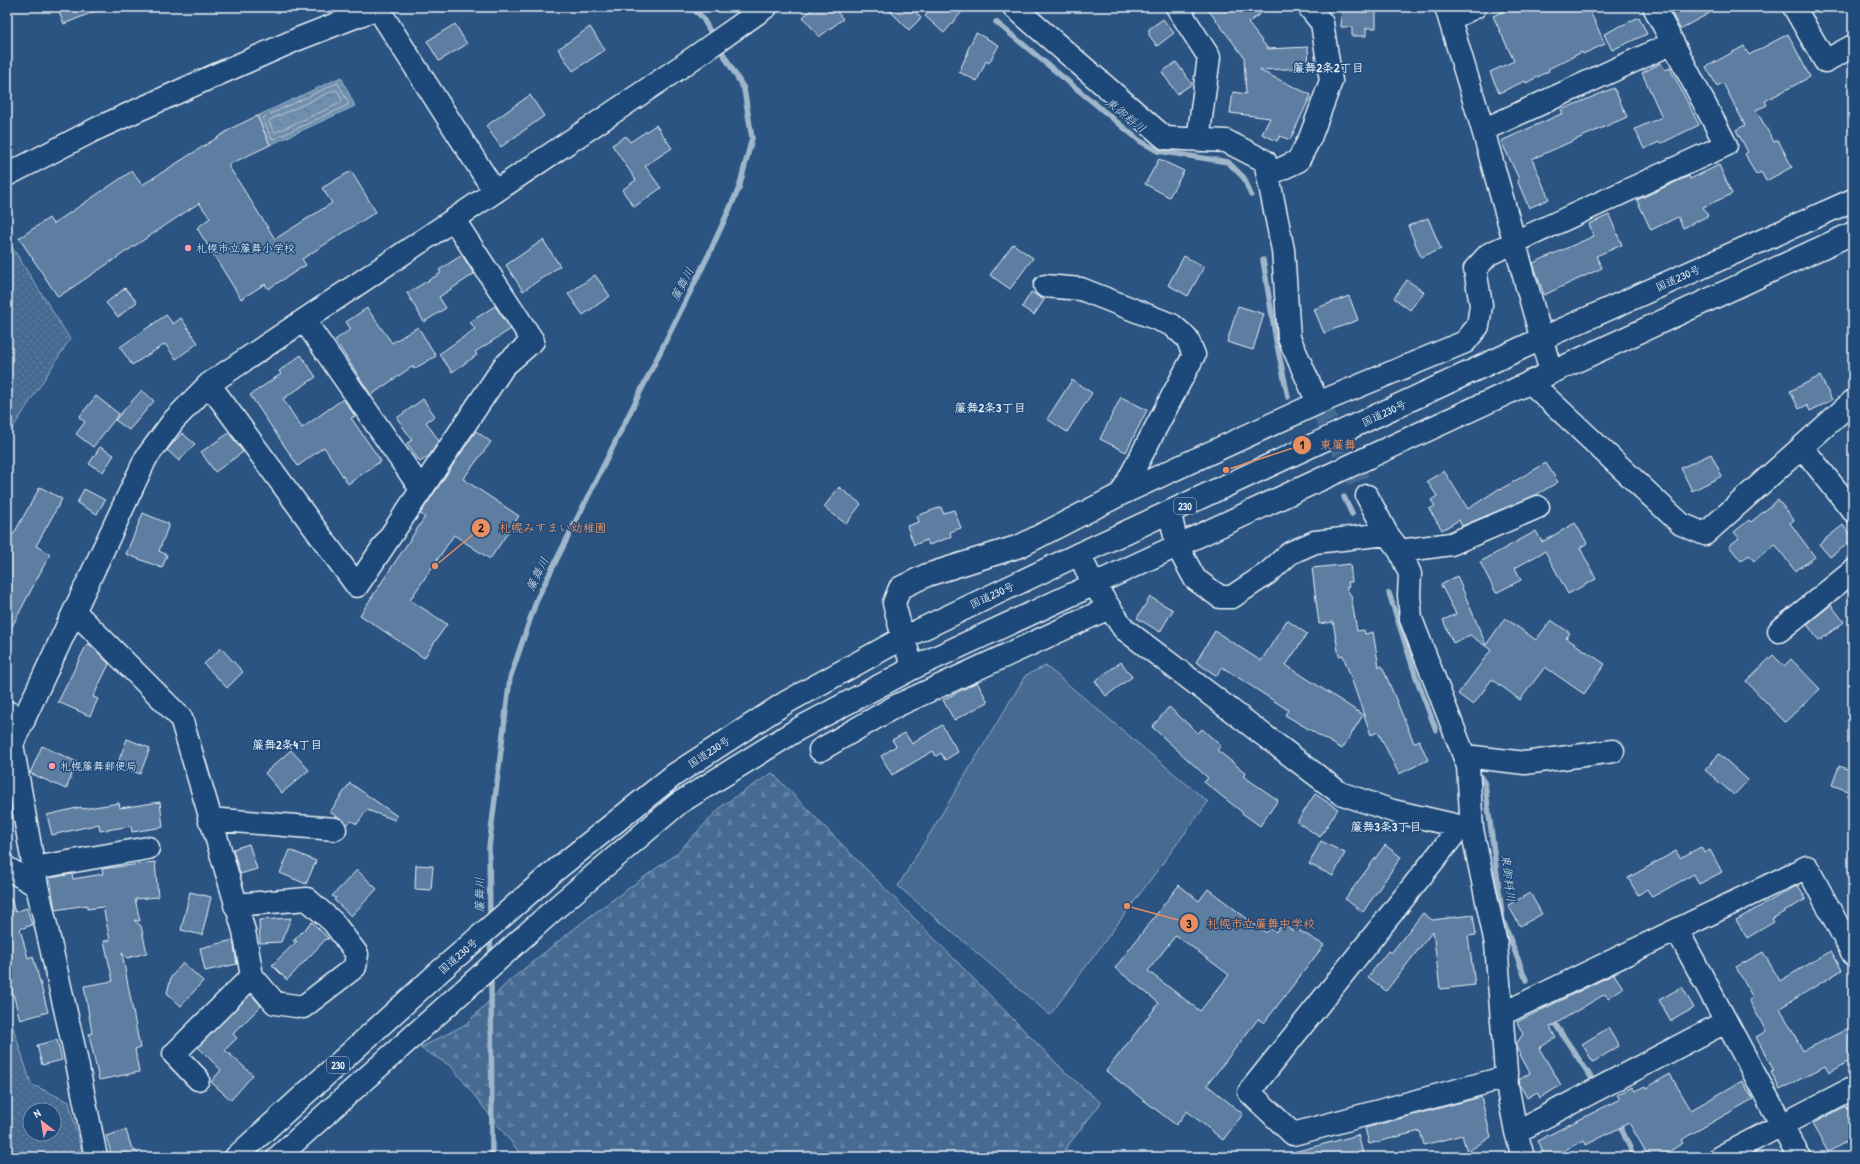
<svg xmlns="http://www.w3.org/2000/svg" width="1860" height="1164" viewBox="0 0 1860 1164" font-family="'Patrick Hand','Klee One',sans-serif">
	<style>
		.green { fill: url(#green-dots); stroke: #98aec6; fill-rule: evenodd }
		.forest { fill: url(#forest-firs); stroke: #98aec6 }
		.pitch { fill: #476b93; stroke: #98aec6 }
		.water { fill: url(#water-ripples); stroke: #a0b6cb }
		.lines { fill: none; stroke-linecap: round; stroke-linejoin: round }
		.shore { stroke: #b8c9da; stroke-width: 1 }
		.stream { stroke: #a0b6cb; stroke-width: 5.5 }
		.building { fill: #5d7da1; stroke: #e8f1f8; fill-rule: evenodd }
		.minor-tunnel { stroke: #476c94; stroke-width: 22; stroke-dasharray: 22 11; stroke-linecap: butt }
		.minor-casing { stroke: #e8f1f8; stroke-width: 25 }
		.highway-casing { stroke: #e8f1f8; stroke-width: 25 }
		.path { stroke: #e8f1f8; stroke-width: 2.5; stroke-dasharray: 1 3; stroke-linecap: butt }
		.minor { stroke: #1f4a7a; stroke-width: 22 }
		.highway { stroke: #1f4a7a; stroke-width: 22 }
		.poi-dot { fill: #ff9aa2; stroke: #1f4a7a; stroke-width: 1.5 }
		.labels { text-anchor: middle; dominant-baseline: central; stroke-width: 3; stroke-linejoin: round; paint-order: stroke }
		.shield { fill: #1f4a7a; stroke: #acbfd2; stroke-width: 1 }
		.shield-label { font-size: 10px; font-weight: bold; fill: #e8f1f8 }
		.poi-label { font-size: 11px; fill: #e8f1f8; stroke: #1f4a7a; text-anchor: start }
		.street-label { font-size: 11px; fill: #e8f1f8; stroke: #1f4a7a }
		.neighbourhood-label { font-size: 12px; font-weight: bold; fill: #e8f1f8; stroke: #1f4a7a }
		.water-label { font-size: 12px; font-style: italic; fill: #d0dde9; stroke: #1f4a7a }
		.leader { fill: none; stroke: #e88e5f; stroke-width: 1.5 }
		.callout-dot { fill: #e88e5f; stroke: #1f4a7a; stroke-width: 1.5 }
		.mark-label { font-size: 12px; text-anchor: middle; font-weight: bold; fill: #111 }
		.callout-label { font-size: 12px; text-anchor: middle; font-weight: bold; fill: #e88e5f; stroke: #1f4a7a; stroke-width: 3; stroke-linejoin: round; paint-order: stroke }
	</style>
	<defs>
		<pattern id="green-dots" width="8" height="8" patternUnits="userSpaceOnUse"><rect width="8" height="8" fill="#476b93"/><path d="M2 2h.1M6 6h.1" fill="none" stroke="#6281a3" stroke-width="1.8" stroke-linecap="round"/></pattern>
		<pattern id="forest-firs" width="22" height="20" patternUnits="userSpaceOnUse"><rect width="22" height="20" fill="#476b93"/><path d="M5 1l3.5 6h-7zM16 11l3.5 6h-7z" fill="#6281a3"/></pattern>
		<pattern id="water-ripples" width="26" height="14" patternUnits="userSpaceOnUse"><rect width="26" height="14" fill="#708ead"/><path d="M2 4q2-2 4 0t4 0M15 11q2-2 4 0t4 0" fill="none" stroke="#61768a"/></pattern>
	</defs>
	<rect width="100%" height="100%" fill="#2b5482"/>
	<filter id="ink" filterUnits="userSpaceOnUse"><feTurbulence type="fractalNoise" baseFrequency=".025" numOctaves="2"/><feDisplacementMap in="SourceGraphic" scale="8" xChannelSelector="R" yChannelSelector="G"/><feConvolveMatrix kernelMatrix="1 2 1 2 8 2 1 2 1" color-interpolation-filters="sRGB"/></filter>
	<g filter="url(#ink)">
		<path class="green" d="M7,239L70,339L7,437Z
			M7,1008L31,1084L69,1102L83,1157H7ZM30,1110H54V1134H30Z"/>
		<path class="forest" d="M772,773L1063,1070L1101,1103L1059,1157H523L451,1066L420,1048L466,1024L510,980L589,917L676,854L723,805Z"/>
		<path class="pitch" d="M1046,666L1208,802L1050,1015L898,886L1026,675Z"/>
		<path class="water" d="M341,77L355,106L270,145L257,116Z"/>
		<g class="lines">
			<path class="shore" d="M338,83L348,102V105L274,139L271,138L263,118Z
				M335,90L338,91L342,100L341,103L276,132H274L269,122L270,120Z"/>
			<path class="stream" d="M691,7L702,17L714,38
				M996,22L1140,141L1158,151L1228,162L1244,178L1251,195
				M1263,260L1276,340L1288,397
				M1344,497L1352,514
				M1389,593L1416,677L1436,730
				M1480,776L1485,784L1503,921L1526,980
				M490,919L489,847L510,678L537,599L709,254L739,188L752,138L744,89L718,45
				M490,935L491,959
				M491,975L492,1157
				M1543,1006L1593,1080
				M1618,1121L1634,1157"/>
		</g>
		<path class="building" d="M57,7H103V8L64,24Z
			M815,7H833L843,19L819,37L803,17Z
			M886,7H911L921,18L909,30Z
			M933,7H966L944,33L925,16Z
			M1206,7H1269L1248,23L1268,49L1308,47L1309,68L1259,70L1311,95L1290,140L1280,136L1277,141L1262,134L1270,118L1230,113L1233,92L1246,94L1244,57Z
			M1342,7H1376V28H1366V36H1352V27H1341Z
			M1512,7H1588L1605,44L1583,54L1582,52L1548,69L1549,71L1526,83L1525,81L1499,93L1490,72L1514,61L1493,16Z
			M1669,7H1721L1680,29Z
			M1639,17L1647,34L1612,50L1604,34Z
			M1163,19L1174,33L1157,46L1149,35V29Z
			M455,24L467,44L439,61L427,41Z
			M590,27L605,50L573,71L558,49Z
			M976,33L999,45L989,63L986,61L977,81L959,72L968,52L967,51Z
			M1788,34L1810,77L1765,101L1767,105L1756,110L1774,142L1778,140L1792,167L1766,181L1761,172L1756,175L1745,154L1748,152L1736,130L1745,125L1723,83L1717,86L1706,67L1744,46L1749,55Z
			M1176,62L1192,84L1177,94L1162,72Z
			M1661,63L1665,70L1670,68L1699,125L1660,144L1659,142L1644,149L1635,129L1662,117L1642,73Z
			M1614,88L1627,117L1532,159L1549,199L1529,208L1517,180L1519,179L1501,141L1563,113L1561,110Z
			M530,95L544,116L501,147L486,126Z
			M257,116L270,145L228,165L275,239L332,203L322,188L351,171L376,212L302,259L306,265L268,289L265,284L241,299L197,228L210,218L199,203L58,297L19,238L49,218L53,224L132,171L142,185L234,127Z
			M656,125L672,148L645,166L661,188L634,207L622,190L636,180L612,145L626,136L630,142Z
			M1159,159L1184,171L1169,197L1145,184Z
			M1719,165L1732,194L1703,207L1708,216L1683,228L1678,217L1651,230L1637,200L1689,176L1690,179Z
			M1609,215L1622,245L1596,256L1602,268L1544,295L1533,263L1594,236L1589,224Z
			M1428,218L1441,249L1421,257L1408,226Z
			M543,240L560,266L523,291L506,265Z
			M1013,244L1033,258L1010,289L990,275Z
			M462,255L474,274L439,297L446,308L424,322L407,293L441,273L439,270Z
			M1184,256L1204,267L1188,296L1168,285Z
			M595,275L610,296L583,315L568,294Z
			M1407,280L1424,292L1410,310L1394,298Z
			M125,288L137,302L118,317L106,303Z
			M1031,292L1044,300L1034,315L1022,307Z
			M1349,296L1358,320L1324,333L1314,309Z
			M495,306L511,329L475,352L477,355L452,372L439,354L475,329L470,322Z
			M1238,306L1264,314L1253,350L1227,342Z
			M367,308L392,343L418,327L436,356L414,369L413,366L371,395L335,340L351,329L346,322Z
			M166,315L173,324L181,318L198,343L176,359L165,344L132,365L120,347Z
			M301,355L316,377L283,399L302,428L343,399L355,416L351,418L381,461L348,484L324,447L298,466L250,395L281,374L279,371Z
			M1820,376L1832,400L1810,411L1807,405L1799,409L1790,391Z
			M1072,380L1092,393L1067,432L1047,419Z
			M142,390L154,401L129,430L115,420Z
			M96,396L119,414L93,447L76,434L85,422L79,417Z
			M1121,397L1147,410L1126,452L1100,439Z
			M423,399L435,416L426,422L439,441L429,456L420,462L407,443L412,440L397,418Z
			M476,431L491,442L463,479L519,516L490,559L454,535L410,600L447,624L424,658L360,615L425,517L420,514Z
			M182,433L195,444L179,461L167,450Z
			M229,433L243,452L215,472L201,452Z
			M100,447L114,455L103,472L89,464Z
			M1711,454L1722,476L1692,491L1681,468Z
			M1546,463L1558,482L1536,495L1462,526L1459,520L1442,530L1429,509L1435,506L1431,500L1437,496L1427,481L1444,471L1468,509L1500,488L1501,489Z
			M40,487L62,499L36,546L50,554L7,636V532L13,535Z
			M839,487L861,504L846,524L824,507Z
			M84,489L105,500L97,514L77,503Z
			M1778,500L1794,520L1790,523L1815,557L1795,571L1775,544L1754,561L1749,555L1741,561L1729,546L1739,538L1734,532L1749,520L1751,522Z
			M941,507L943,513L954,510L961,528L950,532L951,537L929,545L927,540L914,545L907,526L919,522L917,516Z
			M143,513L169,524L159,551L167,555L162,568L126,554Z
			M1575,523L1587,543L1580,548L1596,579L1568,594L1545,551L1515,568L1521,580L1496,593L1480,562L1536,531L1542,542Z
			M1843,525L1853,540L1830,557L1819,544Z
			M1350,564L1352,582H1348L1349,587L1346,588L1351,596L1357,631L1364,630L1365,634L1373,632L1379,667L1382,666L1414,743L1419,740L1428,760L1399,774L1378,732L1371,735L1343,655L1339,656L1333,622L1319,624L1312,568Z
			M1457,576L1486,645L1505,618L1536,640L1551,620L1570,633L1566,638L1605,664L1584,694L1545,667L1520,700L1492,679L1473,705L1458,694L1491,650L1470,635L1453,643L1443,620L1456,614L1441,585Z
			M1150,597L1173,610L1160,632L1137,618Z
			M1831,605L1844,622L1819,641L1807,624Z
			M1287,620L1307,634L1286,665L1363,715L1342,749L1285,715L1288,710L1222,667L1217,676L1196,662L1215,631L1261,661Z
			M87,644L92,646L109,664L93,697L98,699L90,716L58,702Z
			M221,648L243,672L227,688L204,664Z
			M1773,655L1784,666L1791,659L1820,689L1785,722L1746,681Z
			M1121,662L1132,677L1106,696L1095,681Z
			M977,682L988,702L954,720L943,700Z
			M1169,707L1198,733L1202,729L1221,746L1217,750L1246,773L1243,776L1278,800L1260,826L1242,813V812L1204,782L1208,778L1152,727Z
			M942,725L958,752L945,760L941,753L936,756L933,751L892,775L881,756L896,746L892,740L905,733L912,744Z
			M127,739L150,748L140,774L117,765Z
			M42,746L77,762L66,789L30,773Z
			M291,750L309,770L282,793L265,773Z
			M1719,754L1748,780L1734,795L1705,770Z
			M1839,766L1853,771V793L1832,785Z
			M350,783L397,816L395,820L367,810L357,824L351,821L348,824L330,812Z
			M1315,794L1338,809L1320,837L1297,822Z
			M160,802L163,827L132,832L131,826L100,831L99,824L52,835L47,815L81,807L82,809L119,803L120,808Z
			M1321,841L1345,853L1333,876L1309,864Z
			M249,844L257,869L240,874L233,849Z
			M1385,845L1401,857L1363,912L1345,899Z
			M1701,847L1704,853L1710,850L1722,872L1699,884L1694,874L1652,897L1647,889L1638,895L1628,878L1676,851L1680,858Z
			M290,850L316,861L306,884L280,873Z
			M155,862L158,897L135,899L140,921L134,920L141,926L147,953L127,958L122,953L140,1048L135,1049L139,1072L99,1080L89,1034L92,1033L84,986L113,981L104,941L110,940L103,907L87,909V905L55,910L50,878L72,874L73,879L103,874L102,869Z
			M416,865L433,866L431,890L415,889Z
			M357,870L377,889L351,916L334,900L336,898L332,896Z
			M1179,885L1199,901L1208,889L1266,933L1270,928L1276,932L1283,923L1293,931L1295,928L1324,945L1264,1023L1258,1019L1207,1085L1243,1114L1223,1140L1187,1111L1176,1125L1106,1071L1159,1003L1115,968ZM1176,935L1229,975L1200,1011L1148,971Z
			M1798,885L1806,899L1772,919L1774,922L1747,938L1736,920Z
			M190,892L211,897L202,935L181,930Z
			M1530,893L1542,914L1520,926L1508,905Z
			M11,899L15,912L27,908L32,925L20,929L28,958L33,956L48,1012L20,1020L11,986L7,987V900Z
			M1423,913L1432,920L1473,915L1476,935L1468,936L1475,985L1440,989L1433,931L1386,991L1368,977L1388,951L1391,953Z
			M291,918L281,942L260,943L259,920Z
			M312,922L329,939H326L287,980L272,965L297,941H293Z
			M233,940L237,964L205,971L200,948Z
			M1831,951L1842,970L1780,1008L1803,1051L1853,1026V1059L1829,1073L1825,1066L1780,1090L1771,1072L1774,1071L1756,1037L1766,1031L1749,1000L1753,998L1736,967L1763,952L1780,981Z
			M183,963L203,981L181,1006L167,993L171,977Z
			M1614,974L1623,988L1608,998L1605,994L1550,1027L1556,1038L1539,1048L1561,1085L1540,1098L1537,1092L1527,1098L1520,1085L1519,1080L1530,1073L1517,1049L1516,1044L1523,1034L1517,1022Z
			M1682,987L1694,1008L1671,1021L1659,1000Z
			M251,994L261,1006L233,1034L237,1038L225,1050L253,1075L231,1100L211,1082L221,1070L198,1047Z
			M1608,1028L1619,1046L1593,1062L1582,1044Z
			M57,1040L62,1060L42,1065L37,1045Z
			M1670,1074L1691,1110L1742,1081L1753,1099L1681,1140L1683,1143L1660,1157H1649L1629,1123L1586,1145L1584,1140L1552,1157H1546L1537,1141L1620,1099L1617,1095L1632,1087L1635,1091L1645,1086L1646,1088Z
			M1481,1097L1491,1137L1467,1152L1462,1135L1424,1145L1420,1131L1369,1144L1365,1128Z
			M1846,1106L1853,1118V1138L1828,1152L1812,1124Z
			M126,1130L131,1146L141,1157H112L106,1136Z
			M1358,1135L1364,1157H1295L1294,1152Z"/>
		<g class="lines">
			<path class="minor-tunnel" d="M1318,403L1367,496"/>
			<g class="minor-casing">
				<path id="minor" d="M377,7L495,192
					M1014,7L1165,138L1226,141L1265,161L1283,250L1289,338L1318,403
					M1177,7L1209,57L1198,140
					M1446,7L1483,130L1551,372
					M1794,7L1825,61L1853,46
					M1450,19L1475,7
					M1483,130L1673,43
					M7,175L98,128L207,79L298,39L380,7
					M1268,175L1298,161L1310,138L1331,81L1322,23L1309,7
					M1045,286L1081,289L1172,325L1187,338L1194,355L1121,494
					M304,320L421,489
					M1530,382L1681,524L1705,534L1853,401
					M209,384L357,586L504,366L533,341L454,220
					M1802,447L1853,511
					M1367,496L1387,534L1400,551L1410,574L1409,595L1411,619L1468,766L1472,829L1496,944L1507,1085L1516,1132L1523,1157
					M1170,513L1177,546L1195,579L1220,597H1232L1268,573L1290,553L1315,542L1387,534
					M1400,551L1451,544L1538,507
					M1079,554L1094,585L1124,629L1340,793L1393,811L1472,829
					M75,612L181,718L244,931L252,976L275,1003L303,1007L355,967L357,954L333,922L307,899L235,905
					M1779,631L1853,571
					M913,668L903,638L894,603L900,588L927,575L1020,546L1121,494L1318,403L1465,342L1478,326L1481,305L1475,269L1489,254L1726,145L1654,7
					M7,712L24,720
					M12,744L37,886L74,1048L96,1157
					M820,750L896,706L1109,608
					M7,755L146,458L174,420L209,384L682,66L766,7
					M1465,756L1525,763L1613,751
					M209,819L335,829
					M1461,826L1249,1092L1293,1134L1507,1077
					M7,868L37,886
					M34,868L148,848
					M1677,930L1799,1157
					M1502,1014L1807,867L1853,954
					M198,1079L174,1054L252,976
					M1516,1132L1725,1022
					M1720,1157L1853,1088"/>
			</g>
			<g class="highway-casing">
				<path id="highway" d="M236,1157L439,972L552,873L674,775L785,703L903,638L1079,554L1541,339L1853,200
					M278,1157L558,906L679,803L800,728L913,668L1853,233"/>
			</g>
			<path class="path" d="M7,8L13,7"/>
			<use href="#minor" class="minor"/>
			<use href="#highway" class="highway"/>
		</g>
	</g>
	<g class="poi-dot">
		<circle cx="188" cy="248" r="4"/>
		<circle cx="52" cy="766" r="4"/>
	</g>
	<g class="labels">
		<g class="shield">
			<rect x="1174" y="498" width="22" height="16" rx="3"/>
			<rect x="327" y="1057" width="22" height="16" rx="3"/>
		</g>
		<g class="shield-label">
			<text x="1185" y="506">230</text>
			<text x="338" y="1065">230</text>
		</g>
		<g class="poi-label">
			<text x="196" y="248">札幌市立簾舞小学校</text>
			<text x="60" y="766">札幌簾舞郵便局</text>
		</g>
		<g class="street-label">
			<text transform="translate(1678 278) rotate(-24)">国道230号</text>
			<text transform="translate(1384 413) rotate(-25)">国道230号</text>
			<text transform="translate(992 595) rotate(-25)">国道230号</text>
			<text transform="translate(709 752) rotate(-33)">国道230号</text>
			<text transform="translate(458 956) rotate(-41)">国道230号</text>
		</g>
		<g class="neighbourhood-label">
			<text x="1328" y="67">簾舞2条2丁目</text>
			<text x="990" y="407">簾舞2条3丁目</text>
			<text x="287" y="744">簾舞2条4丁目</text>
			<text x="1386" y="826">簾舞3条3丁目</text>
		</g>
		<g class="water-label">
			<text transform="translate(1126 115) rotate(39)">東御料川</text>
			<text transform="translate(682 284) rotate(-63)">簾舞川</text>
			<text transform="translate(537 574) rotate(-64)">簾舞川</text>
			<text transform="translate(1509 878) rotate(83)">東御料川</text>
			<text transform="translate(479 895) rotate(-90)">簾舞川</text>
		</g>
	</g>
	<path class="leader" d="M1226 470L1302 445M435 566L481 528M1127 906L1189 923"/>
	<g class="callout-dot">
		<circle cx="1226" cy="470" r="4"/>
		<circle cx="435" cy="566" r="4"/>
		<circle cx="1127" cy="906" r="4"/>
		<circle cx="1302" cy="445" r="10"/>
		<circle cx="481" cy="528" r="10"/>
		<circle cx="1189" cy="923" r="10"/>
	</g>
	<g class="mark-label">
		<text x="1302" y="449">1</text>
		<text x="481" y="532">2</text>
		<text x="1189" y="928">3</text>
	</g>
	<g class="callout-label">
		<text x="1338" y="449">東簾舞</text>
		<text x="553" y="532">札幌みすまい幼稚園</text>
		<text x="1261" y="928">札幌市立簾舞中学校</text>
	</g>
	<rect width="1860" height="1164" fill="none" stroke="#1f4a7a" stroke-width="24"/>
	<rect x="12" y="12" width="1836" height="1140" fill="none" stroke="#e8f1f8" stroke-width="1.5" filter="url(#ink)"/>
	<g transform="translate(42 1122) rotate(329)"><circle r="19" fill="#1f4a7a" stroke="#6f8dac"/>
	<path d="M0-3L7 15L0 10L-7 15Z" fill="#ff9aa2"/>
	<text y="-6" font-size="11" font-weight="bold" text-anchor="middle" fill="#e8f1f8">N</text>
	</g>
</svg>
